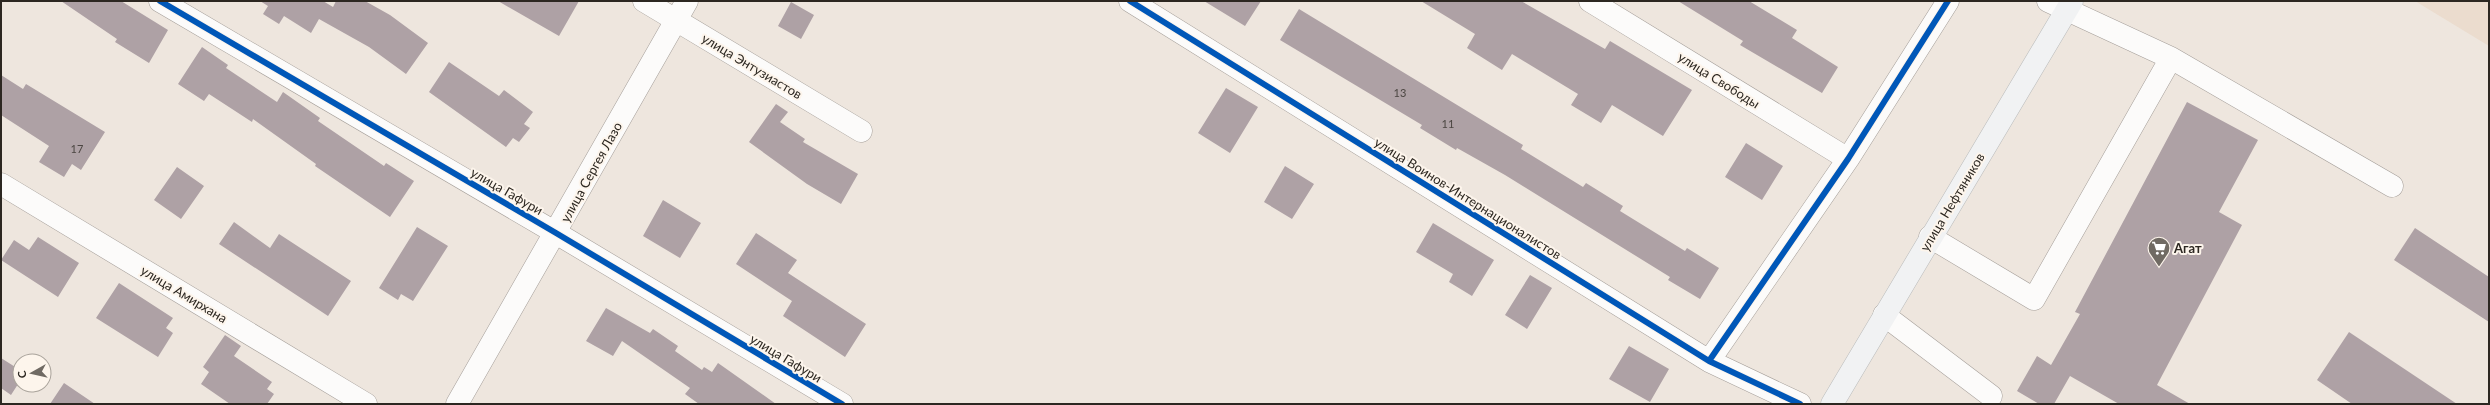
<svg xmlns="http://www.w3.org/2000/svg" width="2490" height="405" viewBox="0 0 2490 405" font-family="Lato,sans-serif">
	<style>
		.built { fill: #ebdcce }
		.building { fill: #aea1a5 }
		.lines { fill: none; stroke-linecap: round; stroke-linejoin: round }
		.minor-casing { stroke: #a49e99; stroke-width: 23 }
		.major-casing { stroke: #b9bbbb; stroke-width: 23 }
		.minor { stroke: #fcfbfa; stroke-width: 22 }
		.major { stroke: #f1f2f3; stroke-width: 22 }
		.cycleway-casing { stroke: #fdf5ec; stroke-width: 8 }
		.cycleway { stroke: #0057b8; stroke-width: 6 }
		.labels { text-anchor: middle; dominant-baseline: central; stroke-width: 4; stroke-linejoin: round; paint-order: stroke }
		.number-label { font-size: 11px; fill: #4c4642 }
		.street-label { font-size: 13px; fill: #2c2721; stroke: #fdf5ec }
		.poi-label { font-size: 13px; font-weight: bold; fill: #2c2721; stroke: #fdf5ec; text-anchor: start }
	</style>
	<rect width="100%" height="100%" fill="#eee6de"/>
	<path class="built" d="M2415,1H2489V46Z"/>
	<path class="building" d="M61,1H121L168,30L149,63L115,42L117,39Z
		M260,1H323L333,7L336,1H365L390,15L428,43L406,74L369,47L319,19L311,33L284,16L279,24L263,14L268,6Z
		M498,1H579L559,36Z
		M1204,1H1261L1245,26Z
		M1421,1H1521L1605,49L1610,41L1692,90L1663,136L1612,105L1601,123L1571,105L1578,94L1512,54L1502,70L1467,48L1475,34Z
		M1678,1H1749L1797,30L1792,38L1838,67L1822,93L1740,45L1743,41Z
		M791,2L814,15L801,39L778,26Z
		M1299,9L1523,145L1521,149L1583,187L1586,183L1623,206L1620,211L1685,251L1687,248L1719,268L1700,299L1668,280L1670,277L1505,175L1457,148L1456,150L1420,128L1422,125L1280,40Z
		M202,47L228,65L226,68L277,102L283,92L320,118L318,121L384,166L386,163L414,181L390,217L315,166L316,164L253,119L252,122L209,94L204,101L178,84Z
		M449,62L499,96L504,90L533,112L524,124L530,128L519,142L513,138L506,147L429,92Z
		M1,75L23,89L26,84L105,132L81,170L72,164L64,177L39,162L49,146L1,115Z
		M1226,88L1258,107L1230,153L1198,133Z
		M2187,102L2258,140L2219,212L2242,225L2157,385L2190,404H2119L2070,376L2054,404H2039L2017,391L2037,356L2051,365L2080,314L2075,312Z
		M776,104L788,112L780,122L805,139L803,142L858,174L841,204L807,184L749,142Z
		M1746,143L1783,166L1762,200L1725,177Z
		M1285,166L1314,184L1292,219L1264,202Z
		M177,167L204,186L181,219L154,200Z
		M663,200L701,223L680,258L643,236Z
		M234,222L270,248L279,234L351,281L328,316L219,244Z
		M1433,223L1494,260L1472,296L1449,282L1453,274L1416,252Z
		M417,227L448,246L413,301L401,294L398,300L379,288Z
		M2415,228L2489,277V322L2394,260Z
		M756,233L797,260L788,273L866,324L845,357L783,316L792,301L736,264Z
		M38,237L79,263L58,297L1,260L14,240L29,250Z
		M1530,275L1552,288L1527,329L1505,315Z
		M119,283L173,318L166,328L173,333L158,357L96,318Z
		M606,308L650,333L653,329L678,346L675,351L702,370L704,367L712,372L718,363L776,404H699L685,394L690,388L622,341L613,356L586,341Z
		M2349,332L2457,404H2352L2317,380Z
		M225,335L241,346L234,356L272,382L267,389L274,394L267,404H230L201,384L209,372L203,367Z
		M1629,346L1669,369L1650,402L1609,379Z
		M1,358L20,370V381L11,395L1,388Z
		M64,383L95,404H50Z"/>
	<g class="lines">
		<g class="minor-casing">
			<path id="minor" d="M160,1L556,233L842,404
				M644,1L861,131
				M1130,1L1709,361L1800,404
				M1590,1L1848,159
				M2048,1L2171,58L2392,186
				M1,184L366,404
				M1930,237L2034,299L2171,58
				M1884,315L1991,396
				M1709,361L1848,159L1948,1
				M457,404L687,1"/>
		</g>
		<g class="major-casing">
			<path id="major" d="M1832,404L2072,1"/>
		</g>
		<use href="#minor" class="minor"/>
		<use href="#major" class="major"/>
		<g class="cycleway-casing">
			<path id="cycleway" d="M160,1L556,233L842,404
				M1130,1L1709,361L1800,404
				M1709,361L1848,159L1948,1"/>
		</g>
		<use href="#cycleway" class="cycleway"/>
	</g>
	<defs>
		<g id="supermarket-pin" transform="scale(1.15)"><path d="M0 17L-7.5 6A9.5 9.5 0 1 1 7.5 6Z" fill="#706a63" stroke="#fdf5ec"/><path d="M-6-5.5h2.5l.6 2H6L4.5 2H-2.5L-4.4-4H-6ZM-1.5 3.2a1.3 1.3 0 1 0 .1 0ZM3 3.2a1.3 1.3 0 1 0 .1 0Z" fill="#fff"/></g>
	</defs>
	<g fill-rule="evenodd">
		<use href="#supermarket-pin" x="2159" y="248"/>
	</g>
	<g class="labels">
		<g class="number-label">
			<text x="1400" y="92">13</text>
			<text x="1448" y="123">11</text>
			<text x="77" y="148">17</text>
		</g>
		<g class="street-label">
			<text transform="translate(752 66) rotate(31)">улица Энтузиастов</text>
			<text transform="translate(1719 80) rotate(32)">улица Свободы</text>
			<text transform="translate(591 172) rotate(-61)">улица Сергея Лазо</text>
			<text transform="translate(507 191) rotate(30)">улица Гафури</text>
			<text transform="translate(1468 198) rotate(32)">улица Воинов-Интернационалистов</text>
			<text transform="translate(1952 202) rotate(-59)">улица Нефтяников</text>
			<text transform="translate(184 294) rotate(31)">улица Амирхана</text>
			<text transform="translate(786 358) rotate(31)">улица Гафури</text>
		</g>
		<g class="poi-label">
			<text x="2174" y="248">Агат</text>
		</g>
	</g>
	<rect width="2490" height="405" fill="none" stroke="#2c2721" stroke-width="4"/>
	<g transform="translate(32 373) rotate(262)"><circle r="19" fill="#fdf5ec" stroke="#a9a39b"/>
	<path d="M0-3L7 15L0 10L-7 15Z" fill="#706a63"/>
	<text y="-6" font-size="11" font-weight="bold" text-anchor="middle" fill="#2c2721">С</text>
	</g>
</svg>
